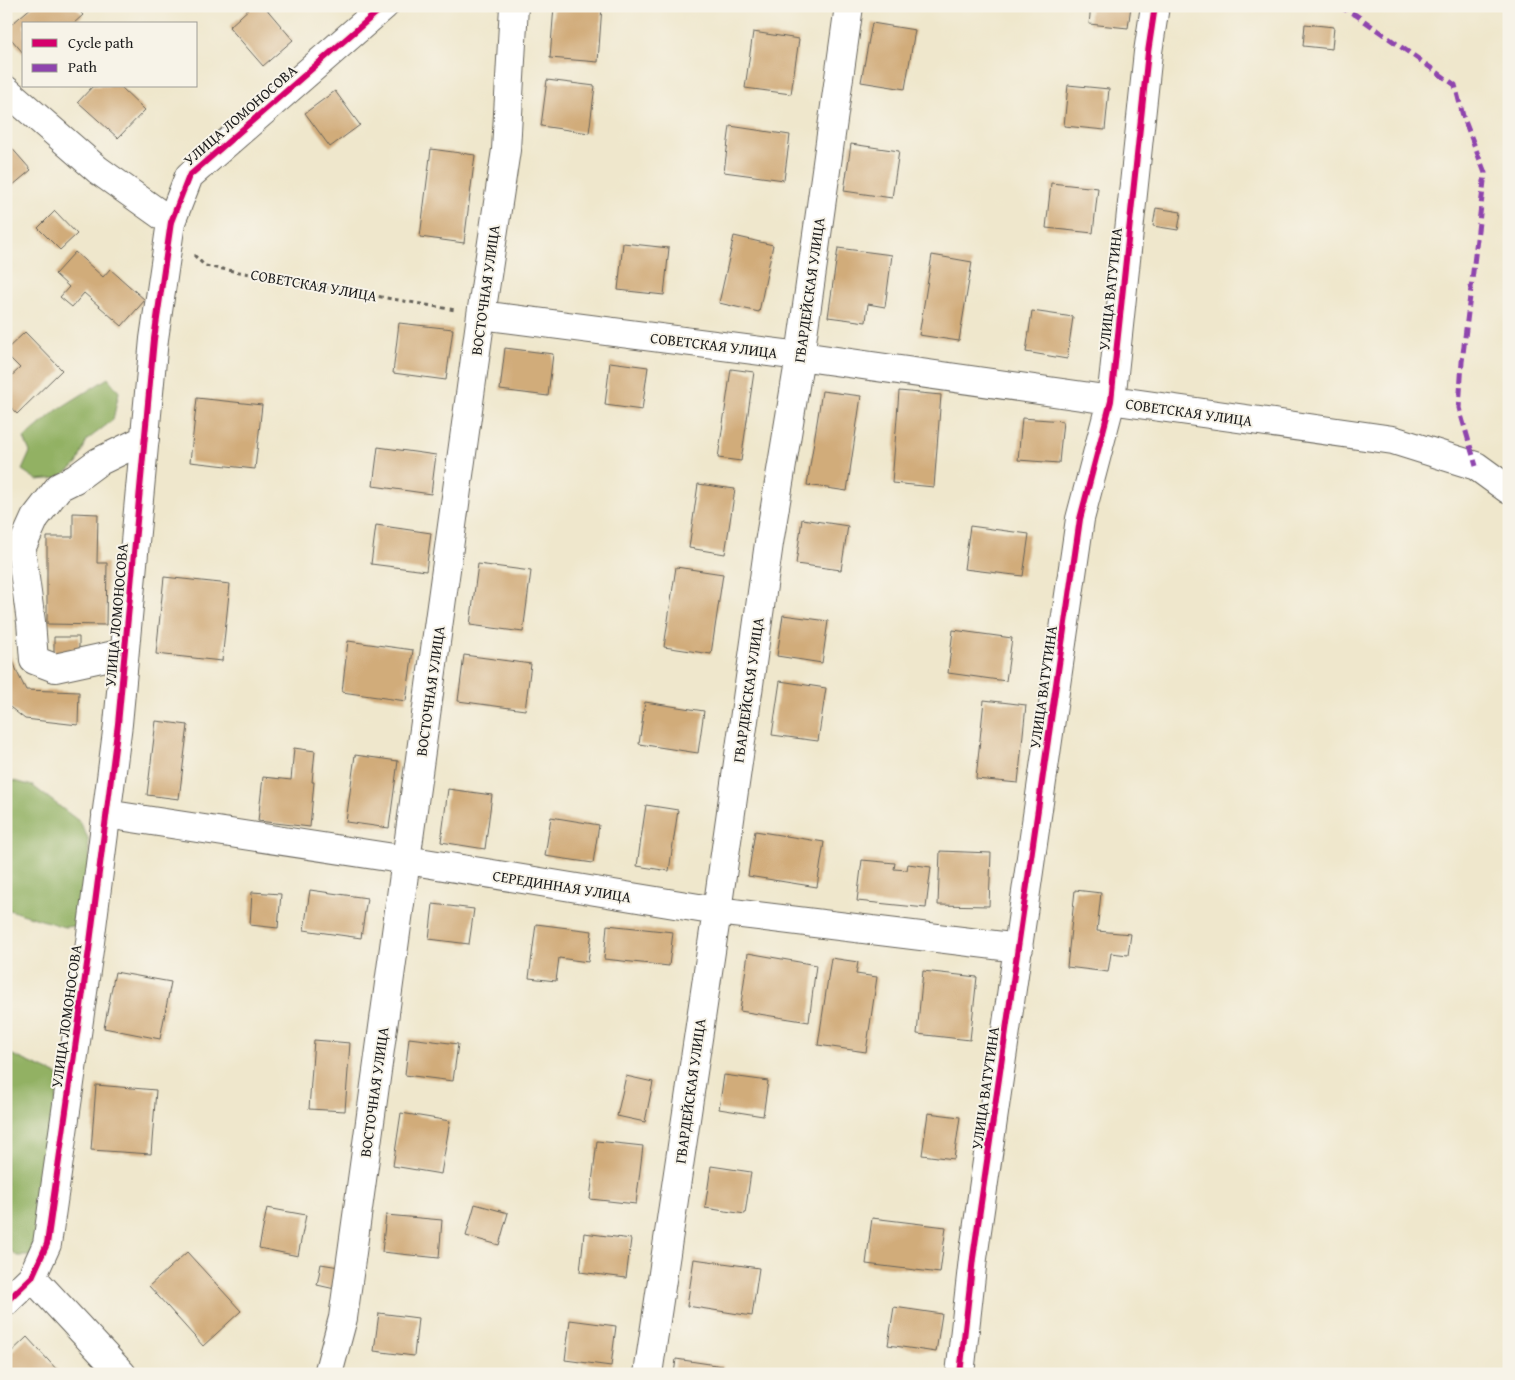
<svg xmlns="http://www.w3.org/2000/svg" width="1515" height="1380" viewBox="0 0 1515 1380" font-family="'Gentium Book Plus',serif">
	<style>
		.forest { fill: #92b164; stroke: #576640 }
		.building { fill: #d1ac7a }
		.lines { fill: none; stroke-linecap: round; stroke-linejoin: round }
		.minor-casing { stroke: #66635a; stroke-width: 30 }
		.path { stroke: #66635a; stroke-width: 3; stroke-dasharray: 4 4; stroke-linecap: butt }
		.minor { stroke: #fff; stroke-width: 28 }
		.quiet { stroke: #8e44ad; stroke-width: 5; stroke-dasharray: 10 5; stroke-linecap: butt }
		.cycleway-casing { stroke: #f7f3e8; stroke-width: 9 }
		.cycleway { stroke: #d6006c; stroke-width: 6 }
		.labels { text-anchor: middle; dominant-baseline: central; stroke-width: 4; stroke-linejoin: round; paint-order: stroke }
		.street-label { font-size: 15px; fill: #1c1c1c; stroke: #f7f3e8 }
	</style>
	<rect width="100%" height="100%" fill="#f7f3e8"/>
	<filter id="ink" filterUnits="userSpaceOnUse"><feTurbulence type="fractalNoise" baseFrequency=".02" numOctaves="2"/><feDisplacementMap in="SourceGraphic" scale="10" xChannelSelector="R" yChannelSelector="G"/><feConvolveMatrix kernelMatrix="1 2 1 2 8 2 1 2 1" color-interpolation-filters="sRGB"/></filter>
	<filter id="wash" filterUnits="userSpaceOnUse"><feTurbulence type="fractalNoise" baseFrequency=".0096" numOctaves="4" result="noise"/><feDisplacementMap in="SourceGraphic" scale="20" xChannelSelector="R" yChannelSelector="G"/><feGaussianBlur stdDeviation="1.12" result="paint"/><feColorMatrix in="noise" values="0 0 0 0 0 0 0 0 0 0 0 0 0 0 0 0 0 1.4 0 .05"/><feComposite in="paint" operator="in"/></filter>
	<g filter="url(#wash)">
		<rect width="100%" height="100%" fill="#efe7cc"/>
		<path class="forest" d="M108,378L119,392L113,420L87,440L77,464L59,478L37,480L22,470L30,452L24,438L57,410Z
			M6,779L33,786L80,822L88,838L91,879L78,926L64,927L6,909Z
			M6,1052L60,1076L32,1256H17L6,1246Z"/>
		<g id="blocks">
			<path class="building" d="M33,6H75L83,15L73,24H24V54L6,33V29Z
				M252,6H264L293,40L263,66L229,27Z
				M554,6H602L598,62L550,58Z
				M1091,6H1131L1128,28L1089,24Z
				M872,23L915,30L905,89L861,82Z
				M1305,24L1334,27L1332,49L1303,46Z
				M753,32L799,39L791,94L745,88Z
				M547,80L595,86L589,133L541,126Z
				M1068,85L1109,89L1105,130L1064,126Z
				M93,86H120L145,110L118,138L78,102Z
				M335,91L360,125L330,147L305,113Z
				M730,126L790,135L784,180L724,172Z
				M851,144L899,151L892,198L844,191Z
				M9,145L31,170L6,191V148Z
				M431,149L475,155L464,243L420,237Z
				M1051,183L1098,188L1093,233L1046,228Z
				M1156,208L1181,212L1178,230L1153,226Z
				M55,211L77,234L60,250L38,228Z
				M734,236L773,245L759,312L719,303Z
				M623,243L669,248L664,295L618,290Z
				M838,248L892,255L885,307L868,304L866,322L828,317Z
				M75,252L103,277L110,269L145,300L122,326L84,293L72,307L60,297L69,287L55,274Z
				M932,255L972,262L959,341L919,335Z
				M1032,311L1073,317L1067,359L1026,352Z
				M399,323L453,329L446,380L393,373Z
				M25,332L62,370L17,414L6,402V381L20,368L6,354V350Z
				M505,348L553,354L548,396L500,390Z
				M610,362L648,367L642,410L605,405Z
				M731,369L754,372L741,461L718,458Z
				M822,391L861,396L847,491L807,485Z
				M899,391L941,395L934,487L892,483Z
				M197,398L262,405L255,469L190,462Z
				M1022,418L1063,421L1059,463L1018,460Z
				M378,447L436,455L431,494L373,486Z
				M698,484L735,489L725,554L689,548Z
				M73,513L98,514L97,563H107L106,625L47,624V537H73Z
				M802,519L848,526L841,570L796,564Z
				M376,525L431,533L426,571L371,564Z
				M970,526L1029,534L1023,576L964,569Z
				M6,551H9L11,656L18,674L26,690L79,692L78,725L25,719L6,704Z
				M478,564L531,571L523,632L470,625Z
				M676,567L723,574L711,654L664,647Z
				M164,577L230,584L222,661L156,654Z
				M783,615L828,621L822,663L777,656Z
				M953,630L1012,638L1006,681L948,673Z
				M54,637H79V655H54Z
				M348,641L413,650L406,701L342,692Z
				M464,655L531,664L525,710L458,701Z
				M780,681L826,688L818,741L772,735Z
				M984,700L1026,705L1018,783L976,779Z
				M645,702L704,711L698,753L639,744Z
				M156,721L188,725L179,799L147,795Z
				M294,748L315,751L312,782H314L310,827L258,821L263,777L291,780Z
				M355,755L398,761L389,828L346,822Z
				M448,789L492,795L485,849L441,842Z
				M646,805L678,810L669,871L637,866Z
				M551,817L599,825L593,863L545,856Z
				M755,831L824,842L817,887L748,876Z
				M940,851L991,853L989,906L938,905Z
				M862,860L895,863L894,869L907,870L908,864L931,867L926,908L857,901Z
				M310,890L367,898L361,938L304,930Z
				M1075,890L1101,893L1097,931L1131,934L1128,955L1111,953L1108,972L1067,967Z
				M252,892L281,894L278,928L250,925Z
				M433,904L474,909L469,944L429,939Z
				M536,924L592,931L588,962L559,958L556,981L529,978Z
				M607,925L673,932L669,966L604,959Z
				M748,953L816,965L809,1022L740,1011Z
				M831,958L858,962L856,974L877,977L866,1052L818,1045Z
				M923,971L977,977L970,1040L917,1034Z
				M115,972L171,982L160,1039L104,1028Z
				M409,1038L458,1044L453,1081L405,1075Z
				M314,1040L350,1043L345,1111L309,1109Z
				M724,1075L768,1081L763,1116L719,1109Z
				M626,1076L653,1082L645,1122L617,1116Z
				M96,1085L156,1090L151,1154L91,1150Z
				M401,1113L450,1121L441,1174L393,1166Z
				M928,1113L960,1117L954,1159L922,1155Z
				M597,1141L643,1146L636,1204L590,1199Z
				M711,1166L751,1172L745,1214L705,1208Z
				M475,1204L508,1213L499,1245L466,1236Z
				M267,1208L306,1215L298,1256L259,1248Z
				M386,1215L442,1220L439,1258L382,1252Z
				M872,1218L946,1227L940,1273L866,1264Z
				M584,1233L631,1239L626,1278L580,1272Z
				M187,1252L241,1311L203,1346L149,1286Z
				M694,1259L759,1268L752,1316L687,1306Z
				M321,1264L339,1267L335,1289L317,1285Z
				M894,1307L942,1314L936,1352L888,1345Z
				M379,1313L418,1318L414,1356L374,1351Z
				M570,1320L616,1326L611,1366L565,1360Z
				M27,1337L59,1372L57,1374H6V1357Z
				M676,1359L723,1366L722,1374H674Z"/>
		</g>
	</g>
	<g filter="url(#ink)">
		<use href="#blocks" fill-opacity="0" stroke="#66635a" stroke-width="1"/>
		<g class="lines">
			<g class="minor-casing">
				<path id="minor" d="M6,90L98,170L171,222
					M481,315L800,356L1393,440L1476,466L1509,490
					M124,653L55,668L34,660L31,622L21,549L35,518L59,487L75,479L98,462L145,439
					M106,814L407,860L717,911L1019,948
					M32,1277L122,1374
					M6,1302L32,1277L47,1244L89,950L118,724L154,339L171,222L189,176L384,6
					M328,1374L343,1318L481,315L506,150L514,6
					M648,1374L717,911L769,543L800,356L849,6
					M960,1374L973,1258L1080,519L1111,401L1148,52L1155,6"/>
			</g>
			<path class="path" d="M194,255L205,266L455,310"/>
			<use href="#minor" class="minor"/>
			<path class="quiet" d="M1338,6L1356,15L1455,85L1463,116L1485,173L1462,362L1459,408L1476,466"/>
			<g class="cycleway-casing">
				<path id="cycleway" d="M6,1302L32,1277L47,1244L89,950L118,724L154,339L171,222L189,176L384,6
					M960,1374L973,1258L1080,519L1111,401L1148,52L1155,6"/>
			</g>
			<use href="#cycleway" class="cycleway"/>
		</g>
	</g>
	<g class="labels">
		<g class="street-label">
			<text transform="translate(240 115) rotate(-41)">УЛИЦА ЛОМОНОСОВА</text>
			<text transform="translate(314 285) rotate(10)">СОВЕТСКАЯ УЛИЦА</text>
			<text transform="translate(1110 289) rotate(-84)">УЛИЦА ВАТУТИНА</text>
			<text transform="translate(485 290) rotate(-82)">ВОСТОЧНАЯ УЛИЦА</text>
			<text transform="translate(809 290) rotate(-82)">ГВАРДЕЙСКАЯ УЛИЦА</text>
			<text transform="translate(714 345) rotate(7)">СОВЕТСКАЯ УЛИЦА</text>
			<text transform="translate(1189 412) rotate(8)">СОВЕТСКАЯ УЛИЦА</text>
			<text transform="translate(116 615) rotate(-85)">УЛИЦА ЛОМОНОСОВА</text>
			<text transform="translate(1043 687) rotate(-82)">УЛИЦА ВАТУТИНА</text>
			<text transform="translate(748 690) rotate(-82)">ГВАРДЕЙСКАЯ УЛИЦА</text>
			<text transform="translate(430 691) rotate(-82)">ВОСТОЧНАЯ УЛИЦА</text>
			<text transform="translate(562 886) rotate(9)">СЕРЕДИННАЯ УЛИЦА</text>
			<text transform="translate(66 1016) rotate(-82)">УЛИЦА ЛОМОНОСОВА</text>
			<text transform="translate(985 1088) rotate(-82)">УЛИЦА ВАТУТИНА</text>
			<text transform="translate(690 1091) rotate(-82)">ГВАРДЕЙСКАЯ УЛИЦА</text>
			<text transform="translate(374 1092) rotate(-82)">ВОСТОЧНАЯ УЛИЦА</text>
		</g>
	</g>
	<rect width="1515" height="1380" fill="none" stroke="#f7f3e8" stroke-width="25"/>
	<rect x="22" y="22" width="175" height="65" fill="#f7f3e8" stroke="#9f9d96"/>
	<rect x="32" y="39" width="25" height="8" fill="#d6006c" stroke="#9f9d96"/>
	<text x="68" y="48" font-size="15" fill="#1c1c1c">Cycle path</text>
	<rect x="32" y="64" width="25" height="8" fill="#8e44ad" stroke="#9f9d96"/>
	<text x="68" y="72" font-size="15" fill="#1c1c1c">Path</text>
</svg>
